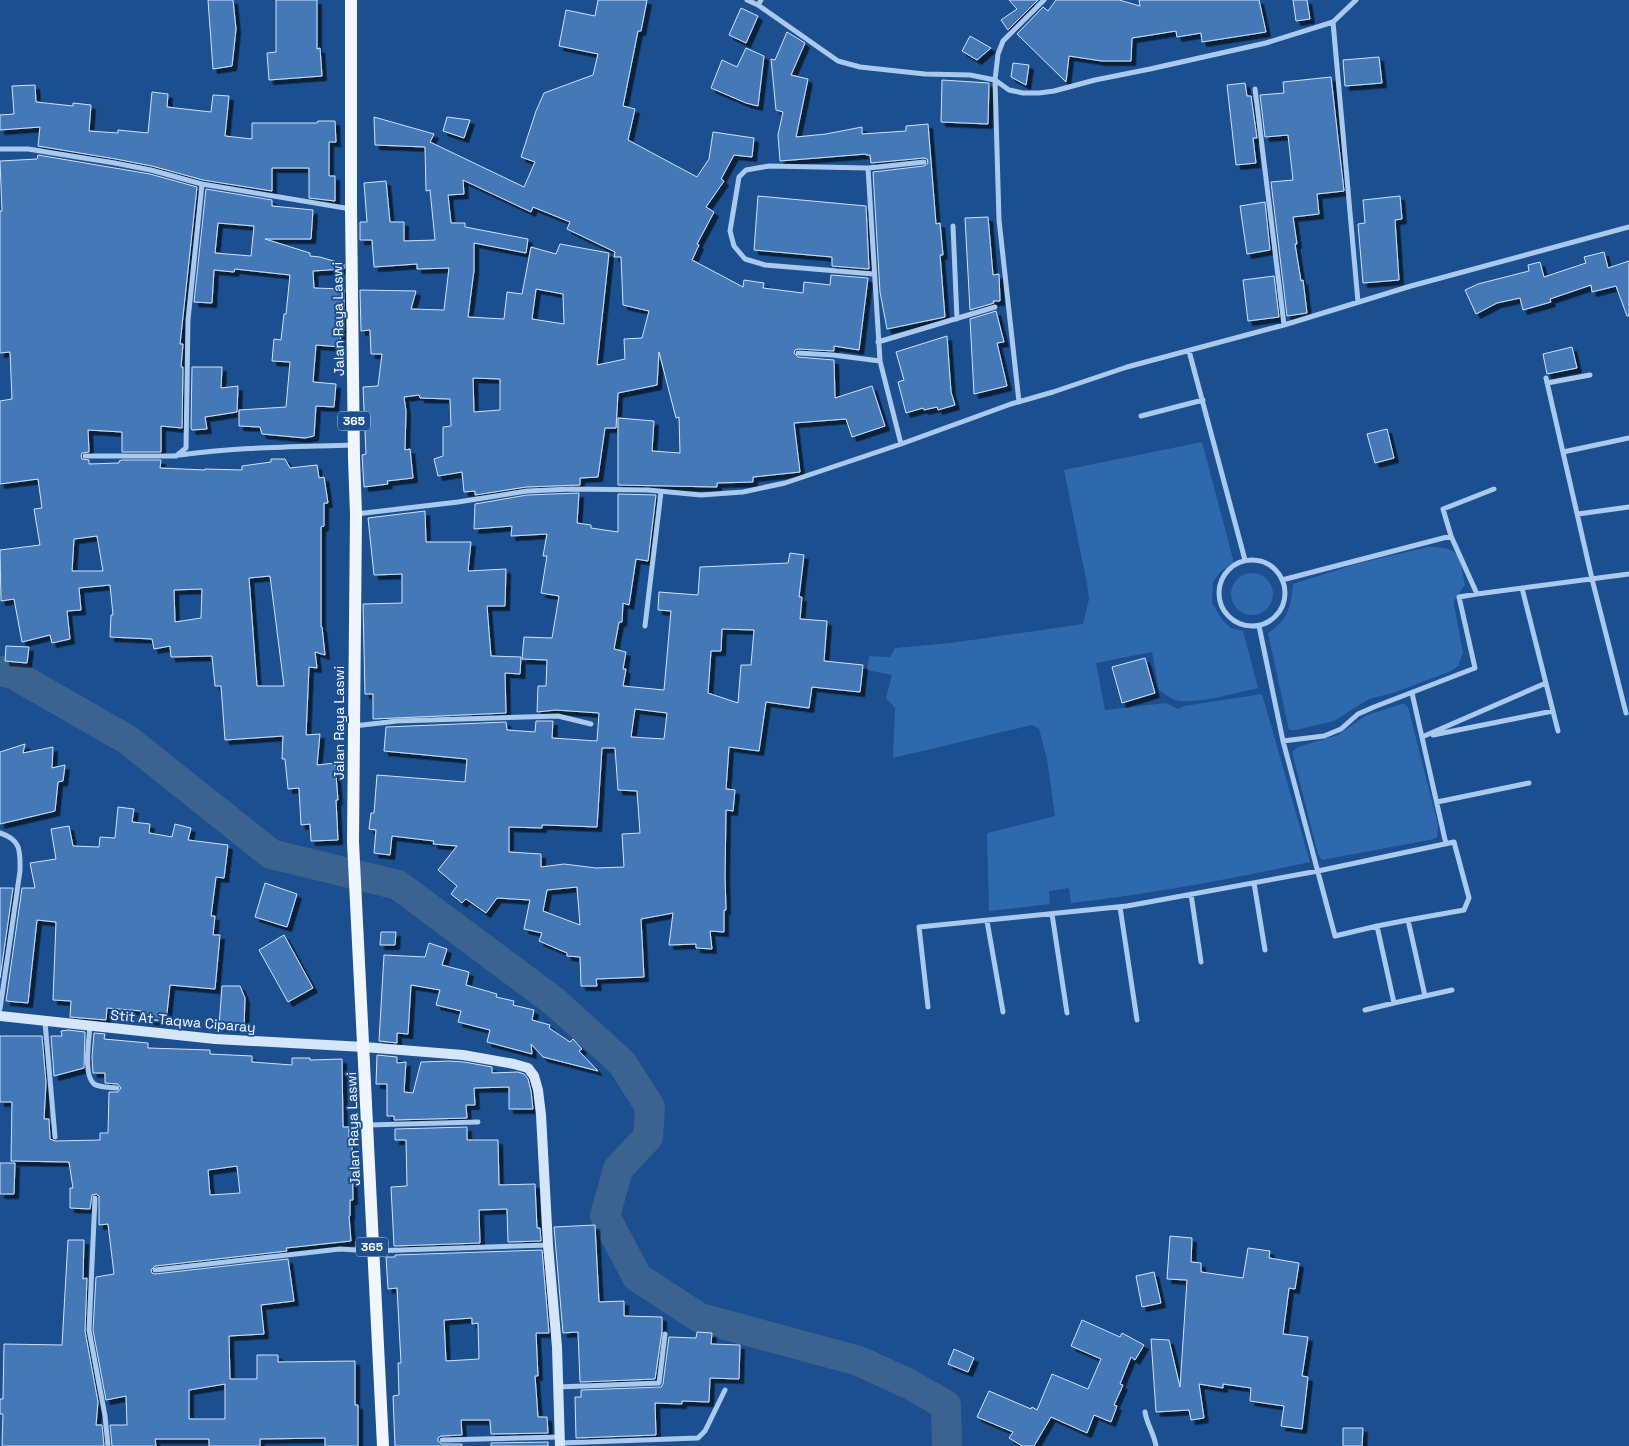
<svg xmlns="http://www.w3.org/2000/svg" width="1629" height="1446" viewBox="0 0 1629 1446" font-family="'Space Grotesk',sans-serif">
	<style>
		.green { fill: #2e69ad }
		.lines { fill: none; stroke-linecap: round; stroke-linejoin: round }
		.river { stroke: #3c6290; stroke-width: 30 }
		.building { fill: #4478b7; stroke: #cfe3fa; fill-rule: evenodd; filter: url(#shadow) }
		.street { stroke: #a9c9ee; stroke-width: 5 }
		.secondary { stroke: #d6e6fa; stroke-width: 10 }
		.primary { stroke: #f0f6ff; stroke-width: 12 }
		.labels { text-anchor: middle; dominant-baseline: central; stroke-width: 4; stroke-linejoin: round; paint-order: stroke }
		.shield { fill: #1b4f8f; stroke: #bbcadd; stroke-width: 1 }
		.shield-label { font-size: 12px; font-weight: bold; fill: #fff }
		.street-label { font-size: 14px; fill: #fff; stroke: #1b4f8f }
	</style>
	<defs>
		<filter id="shadow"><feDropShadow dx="4.5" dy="4.5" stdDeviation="0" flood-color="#0009"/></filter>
	</defs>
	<rect width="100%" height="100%" fill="#1b4f8f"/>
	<path class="green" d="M1202,442L1233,559V563L1220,572L1213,582L1212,603L1223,621L1231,628L1243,631L1258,688C1234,693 1205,703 1180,701C1172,700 1165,694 1159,690L1152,652L1096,663L1105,710L1166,703L1178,709L1184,706L1262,694L1310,862C1231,879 1151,894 1071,903L1069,888L1049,891L1050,904L989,911L987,833L1055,816L1047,759L1039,729L1032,725L893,758L895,708L886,698L892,675L867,670L869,656L890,657L895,648L951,643L1083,624L1089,599L1087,584L1064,470Z
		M1428,547C1462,547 1459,555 1465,585L1454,601V605L1463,653L1458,666L1451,671L1393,693L1369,699L1334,721L1296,730H1289L1268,633C1288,620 1291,607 1293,584L1356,564Z
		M1231 594a21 21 0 1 1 42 0a21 21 0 1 1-42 0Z
		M1401,704H1405L1408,707L1438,825L1437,837L1434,839L1322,860L1318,854L1292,752L1298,747L1338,735L1365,716Z"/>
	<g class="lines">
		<path class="river" d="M0,671L13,674L128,740L271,854L398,885L555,1002L622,1063L650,1107L648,1137L618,1169L605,1216L637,1277L700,1318L859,1361L909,1384L946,1405L947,1446"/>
	</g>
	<path class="building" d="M208,0H233L236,29L232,66L213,69Z
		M276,0H317V49L320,48L322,76L269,80L267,53L276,52Z
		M598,0H647L641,31H638L623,106L635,109L628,140L697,177L709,159L713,132L754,138L752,157L734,155L721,179L724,181L706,207L714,212L697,244L699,245L692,260L743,287L744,280L764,283L763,288L803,293L804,282L830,285L831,275L868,278L859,350L834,346V351L798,349L795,350L794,353L798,357L834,360L835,398L872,386L885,426L852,437L846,419L794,423L800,472L753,477V482L717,483V487L618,485V418L654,421L652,451L680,453L679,417L676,418L659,352L657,385L618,393L616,428H605L598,477L580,478V485L526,487L475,495V491L464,492L462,472L438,476L434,459L443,456V427L451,426L450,399L420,398L419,395L404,397L406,411L405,450L410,449L413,478L387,481L388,484L364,487L362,455L366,454L363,387L378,386L382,354H371L370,330L361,331L360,290L416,291L411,309L444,310L449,268L417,269V264L374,267L372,240H360V222H367L364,183L386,181L390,222H404V241L435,240L430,190L426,191L425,147L375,145L374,117L434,134L430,142L524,187L535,162L521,157L536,111L544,93L593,75L598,54L559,46L566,10L595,16ZM463,180L531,212L533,207L570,222L567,229L615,252L614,257H621L623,305L649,311L642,338L624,339L625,359L597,365L609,253L560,244L556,254L531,247L522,294L507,292L504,319L468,317L474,270V243L526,253L528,239L465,227V223H451L448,195L464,194ZM536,289L563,294L564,324L532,319ZM473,378L500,379V410L474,412Z
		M1009,0H1038L1008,30L1001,20L1017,9Z
		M1056,0H1119L1140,6L1139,0H1259L1266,32L1202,42L1201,33L1177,37L1176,31L1132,38L1131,61H1102L1069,56L1066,82L1017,34L1043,7L1048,11Z
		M1293,0H1307L1310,19L1296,21Z
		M741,8L758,16L746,43L729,35Z
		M787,32L805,43L791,75L808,79L796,137L826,134L862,127V134L906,131V126L928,124L936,224L940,223L943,255H940L945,317L887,329L880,292L873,172L924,166L928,163L927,159L924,158L871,163L870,155H866V154L780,161L778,135L783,112L776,110L771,59L775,60Z
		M970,36L991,48L977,60L962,51Z
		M746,48L764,56L758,106L746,103L711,88L722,60L737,67Z
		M1379,57L1382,83L1345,86L1343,60Z
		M1013,63L1029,65L1026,85L1011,77Z
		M1331,77L1344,191L1317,194L1319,214L1293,217L1297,244H1295L1301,281L1303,280L1307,313L1287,316L1271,182L1293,180L1288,135L1265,137L1260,95L1284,93L1283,82Z
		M942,80L989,83L988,124L941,122Z
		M1245,83L1247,96H1251L1257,138H1253L1256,163L1236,165L1227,85Z
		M35,85L36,102L73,106V103L91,105L89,131L118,133V130L148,133L152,92L168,94L167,107L211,112L213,95L229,96L225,136L252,139V123H317L318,121H335L336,142H329V176H335V201L309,198V168H272V191L203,180L152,166L116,159L38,146L40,127L0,130V115L14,114L12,86Z
		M447,117L470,120L464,138L443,131Z
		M38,155L150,174L197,187L180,344H183L181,367H183L182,428L161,426V452H122V432L88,430L89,452L82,453L81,456L82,459L89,460V464L119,463V461L122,460H161L160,468L205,470V469L242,470V466L271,462V459H285L290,468L317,465L319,478L324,477L328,503H324V526L321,527V627H322L325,655L315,652L317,668L309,667L306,735L320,734L317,765L335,763L338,800H336L338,840L311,841L310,824L301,825L299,788L288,789L285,759H282L283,736L225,740L221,686H215L212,656L171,657L170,646L154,649L152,639L110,637L111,615H113L110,585L79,588L81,610L67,611L70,639L52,643L50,635L22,642L14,599L1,601L0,550L40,545L34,509L42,508L38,479L0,484V401L12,399L10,352L0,353V211H2L0,161L37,159ZM97,536L103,571H72L74,539ZM270,576L284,686H257L249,578ZM202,589L201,618L175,622L174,590Z
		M206,189L272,200V206L313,210L311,239H265L310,253V256L320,257L344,264V269L313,271L314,288L344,289V331H341L340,347L316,345L313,382L336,384L334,407L316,406L314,436L305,438L262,434L260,427L239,426V410L286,407L290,362L272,361L274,339L281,340L284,314H286L290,275L235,269L234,272L214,270L212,303L194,302ZM218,223L254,226L251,256L215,253Z
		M758,196L866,206L869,269L832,266V257L754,250Z
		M1400,196L1402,219L1395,220L1399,280L1363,283L1358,224L1365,223L1363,200Z
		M1265,202L1270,250L1247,254L1240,206Z
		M988,217L993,275L999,274L1000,301H993L994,303L970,310L965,218Z
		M1604,252L1608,268L1629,261V316H1627L1616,286L1592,292L1591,285L1550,299L1551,302L1523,310L1520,298L1497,303L1476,314L1465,290L1478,284L1529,271L1528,265L1540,262L1544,277L1586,263L1584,257Z
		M1274,276L1279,317L1248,321L1243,280Z
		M996,311L1004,342L997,343L1007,386L974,394L970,319Z
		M947,336L951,392L955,405L938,410L937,407L924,410L923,408L906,413L898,382L904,380L896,352Z
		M1572,347L1577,368L1547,374L1543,354Z
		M192,367H222L221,388L238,386L237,412L205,417L207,429L192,430L191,428Z
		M1387,429L1394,458L1375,463L1367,434Z
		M579,493L577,523L591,525V528L618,532V494L656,495L648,561L636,559L629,605L623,603L622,622H619L614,649L626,652L623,669H626L623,686L664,690L671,611L658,610L659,592L698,595L700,567L788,563L790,553L804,555L799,597H802L800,619L827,621L824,661L863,665L860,692L812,687L809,708L766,702L759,751L729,747L726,789L735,790L733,811L726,810L725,876L726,910H724V932L710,931L712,949L696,948V944L669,945L673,913L641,919L644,977L596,979L597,986H581L580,957L567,956V953L539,941L542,933L524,929L530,900L497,898L486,913L466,899L462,903L451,894L457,886L438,870L457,846L433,844L434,841L392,836L390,855L374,853L376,830L369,829L371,813H374L377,775L465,782L467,759L384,751L386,727L506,722L507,730L535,732L536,721H553L552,738L597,741L599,713L556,710L537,712L538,686H546L547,660L522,659L524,637L552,638L559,596L541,593L547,556H543L547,534L511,536L512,526L474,529L475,504L527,495ZM722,629L754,630L751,665H741L738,703L708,693L711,651H721ZM635,709L667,713L664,739L631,737ZM602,748H615L618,790L637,791L640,833L622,834L624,867L596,868L564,864L541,867V854L509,852V827L542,828V825H546L597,827ZM577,887L580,925L543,911L547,890Z
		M425,511L426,542H471L468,571L506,569L505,606H487L491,656L521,657L520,674L505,673L506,713L373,719V694H365L363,604L402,603V574L374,575L368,518Z
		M6,646L29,647L27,663L5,661Z
		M1145,658L1155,693L1122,703L1112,667Z
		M25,744L23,753L53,747L52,768L65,765L63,781L58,782L55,811L0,824V752Z
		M118,807L134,809L132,822L150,824L149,833L172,837L175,824L191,828L188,840L228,845L224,878L216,877L211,916H215L213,935H220L215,989L170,985L166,1022L141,1019L142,1011L107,1008L106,1020L70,1017L71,1001L53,1000L56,922L37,920L28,1003L6,1001L22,888H35L30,863L56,859L51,829L69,826L73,846L99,847L100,837L115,838Z
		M265,883L297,894L287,927L255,917Z
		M0,888H13L0,978Z
		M381,932H396L395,945H380Z
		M284,935L313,988L288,1002L259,950Z
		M429,943L447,949L442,965L469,972L466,985L497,994L496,997L514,1001L513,1005L534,1010L532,1020L550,1025L549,1028L570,1042L573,1039L582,1049L579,1051L598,1071L543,1057L531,1044L532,1054L487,1042L490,1030L458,1022L461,1011L436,1005L440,990L411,985L408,1034L397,1033V1043L379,1041L384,955L425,957Z
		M222,986H240L245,998L244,1028L219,1026Z
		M68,1030L85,1032L84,1068L54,1076L51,1036H62L61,1031Z
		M94,1033L105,1034L104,1039L148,1043V1048L210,1050V1054L252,1056V1062L292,1065V1058H310V1060L342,1059L343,1127H349V1145H352L353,1200H350V1216H349L351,1241L286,1248L287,1251L155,1266L151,1270L152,1273L155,1274L288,1259L294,1301L261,1305L264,1334L229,1336L230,1379H257V1355H278V1362L355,1361V1405H358V1446H325V1438L260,1439V1446H209V1439H155L156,1446H112L110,1425H127L126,1396L106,1400L93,1330L96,1277L114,1274L108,1224L99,1225V1196L96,1194L92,1195L90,1209L70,1208V1188H73L69,1162L11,1161L12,1102H0V1036H42L46,1083L44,1119H49L50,1139L55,1141L100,1140V1133H108L109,1092H118L121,1088L118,1084L105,1083V1073H93L92,1057ZM237,1166L240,1193L210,1195L208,1170ZM225,1384V1419H189V1390Z
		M377,1055L397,1057V1063L406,1062L404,1092L413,1093L421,1062L449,1061L464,1062L492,1067V1073L518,1072L524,1074L528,1079L531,1091L533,1109H509V1087L474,1088L475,1105H466L467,1118L394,1120V1116H387V1084H376Z
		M467,1127V1140H498L499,1185L535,1184L537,1228H540L541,1241L508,1242L507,1209L479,1210L480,1243L394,1246L391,1187L407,1186L406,1140H395V1129Z
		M0,1163H15L14,1194H0Z
		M595,1225L599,1302L624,1301V1316L662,1317V1331L655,1379L580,1382L578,1332L563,1333L554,1227Z
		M1170,1236L1192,1238L1191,1262L1201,1263V1272L1243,1278L1248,1248L1270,1251L1269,1258L1299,1263L1295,1289L1289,1288L1283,1334L1308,1337L1302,1376L1308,1377L1302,1429L1281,1426L1284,1406L1250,1401L1251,1388L1223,1384V1388L1199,1384L1204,1418L1191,1420L1189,1410L1156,1412L1151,1339L1169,1340L1180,1387L1187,1280L1167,1279Z
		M68,1240H84L83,1279L87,1278L85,1331L98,1402L96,1425H102L104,1446H2L3,1414H0V1399H3L4,1344L62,1345Z
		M542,1250L549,1333H536L538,1376H535L538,1417H547L548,1433L491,1434L490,1420H461L462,1435L441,1436L438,1438V1441L442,1444H462V1446H395L393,1396L399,1395L398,1363H401L397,1288L388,1289L386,1257H395V1255ZM472,1318V1324L478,1323L479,1359L446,1361L444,1320Z
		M1154,1272L1161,1303L1142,1307L1136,1276Z
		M1082,1320L1120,1337L1122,1333L1144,1345L1135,1360L1131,1357L1120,1384L1123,1385L1114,1405L1117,1406L1111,1422L1094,1415L1087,1433L1051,1417L1034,1446H1022L1009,1438L1013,1432L977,1417L989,1391L1031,1409L1032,1407L1037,1410L1052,1374L1088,1389L1101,1359L1071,1346Z
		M697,1332L712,1333L711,1344L740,1345L739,1379L710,1378L709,1402L682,1401V1404L655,1403L656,1435L576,1438L575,1397H581V1390L661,1387L663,1384L669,1337L696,1338Z
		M954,1349L974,1358L968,1372L948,1364Z
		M1343,1428H1363L1362,1446H1343Z
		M548,1442V1446H491V1443Z"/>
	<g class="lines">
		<path class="street" d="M747,0L758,5L761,0
			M758,5L838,61L860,67L925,74L970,75L995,80L1009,90L1023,93H1039L1054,91L1095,80L1150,69L1266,43L1333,22L1356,0
			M1333,22L1358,302
			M1255,89L1284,325
			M0,149H28L115,163L151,170L202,184L351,209
			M868,168L924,162
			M953,226L957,319
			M874,274L765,265L745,259L734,246L730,231L739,177L746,170L769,166L868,168L880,361L901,444
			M878,342L995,307
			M1189,351L1245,560
			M798,353L833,355L880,361
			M1546,378L1592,579L1626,713
			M1547,383L1590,375
			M1019,402L999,220L995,80L998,54L1003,41L1044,0
			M1141,416L1203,400
			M1563,452L1629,438
			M180,455C237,447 295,447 353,445
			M85,456H176L186,448L188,320L202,184
			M356,514L458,502L527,491L572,489L648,490L701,495L743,492L785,483L901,444L1011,404L1053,392L1127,367L1284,325L1411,286L1629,227
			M1578,514L1629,507
			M1451,536L1443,509L1494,489
			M1219 593a33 33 0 1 1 66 0a33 33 0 1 1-66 0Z
			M1282,580L1451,536L1477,594L1629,574
			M1522,588L1558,731
			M645,626L661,492
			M1259,626L1283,741L1335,936L1377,926L1394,1003L1425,996L1408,920L1377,926
			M1412,693L1446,844
			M354,726L397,721L558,716L591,724
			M1433,735L1553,711
			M1422,737L1546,683
			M1283,741L1324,736L1341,729L1358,714L1374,707L1475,668L1459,597L1477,594
			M1437,802L1529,783
			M0,833C22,840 20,852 20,871L0,1009
			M1254,883L1265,950
			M1191,894L1201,962
			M1120,907L1137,1020
			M1052,914L1067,1013
			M987,921L1003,1012
			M1425,996L1452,990
			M928,1007L919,927L1127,906L1318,871L1454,842L1469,898L1464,910L1408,920
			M1365,1010L1394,1003
			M45,1022L55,1137
			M90,1026C89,1040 83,1075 94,1084C101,1088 109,1087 117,1088
			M368,1125L478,1122
			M95,1198L89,1330L105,1416L108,1446
			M155,1270L340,1249L372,1251L548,1245
			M558,1387L659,1383L665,1334
			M1145,1412C1147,1425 1154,1433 1156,1446
			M442,1440L560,1437
			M560,1443L698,1438L705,1431L725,1390"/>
		<path class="secondary" d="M0,1016L215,1039L364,1047L463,1055L514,1064L528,1068L534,1076L538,1090L541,1115L548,1245L557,1347L560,1446"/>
		<path class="primary" d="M351,0V210L354,458L356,514L353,842L383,1446"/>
	</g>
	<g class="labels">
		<g class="shield">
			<rect x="338" y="411.5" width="32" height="19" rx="4"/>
			<rect x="356" y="1237.5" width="32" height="19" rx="4"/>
		</g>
		<g class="shield-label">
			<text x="354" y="421">365</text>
			<text x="372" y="1247">365</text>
		</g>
		<g class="street-label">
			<text transform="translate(338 319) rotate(-91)">Jalan Raya Laswi</text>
			<text transform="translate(339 723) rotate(-90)">Jalan Raya Laswi</text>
			<text transform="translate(183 1021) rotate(5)">Stit At-Taqwa Ciparay</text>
			<text transform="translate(353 1129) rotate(-92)">Jalan Raya Laswi</text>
		</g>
	</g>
</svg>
